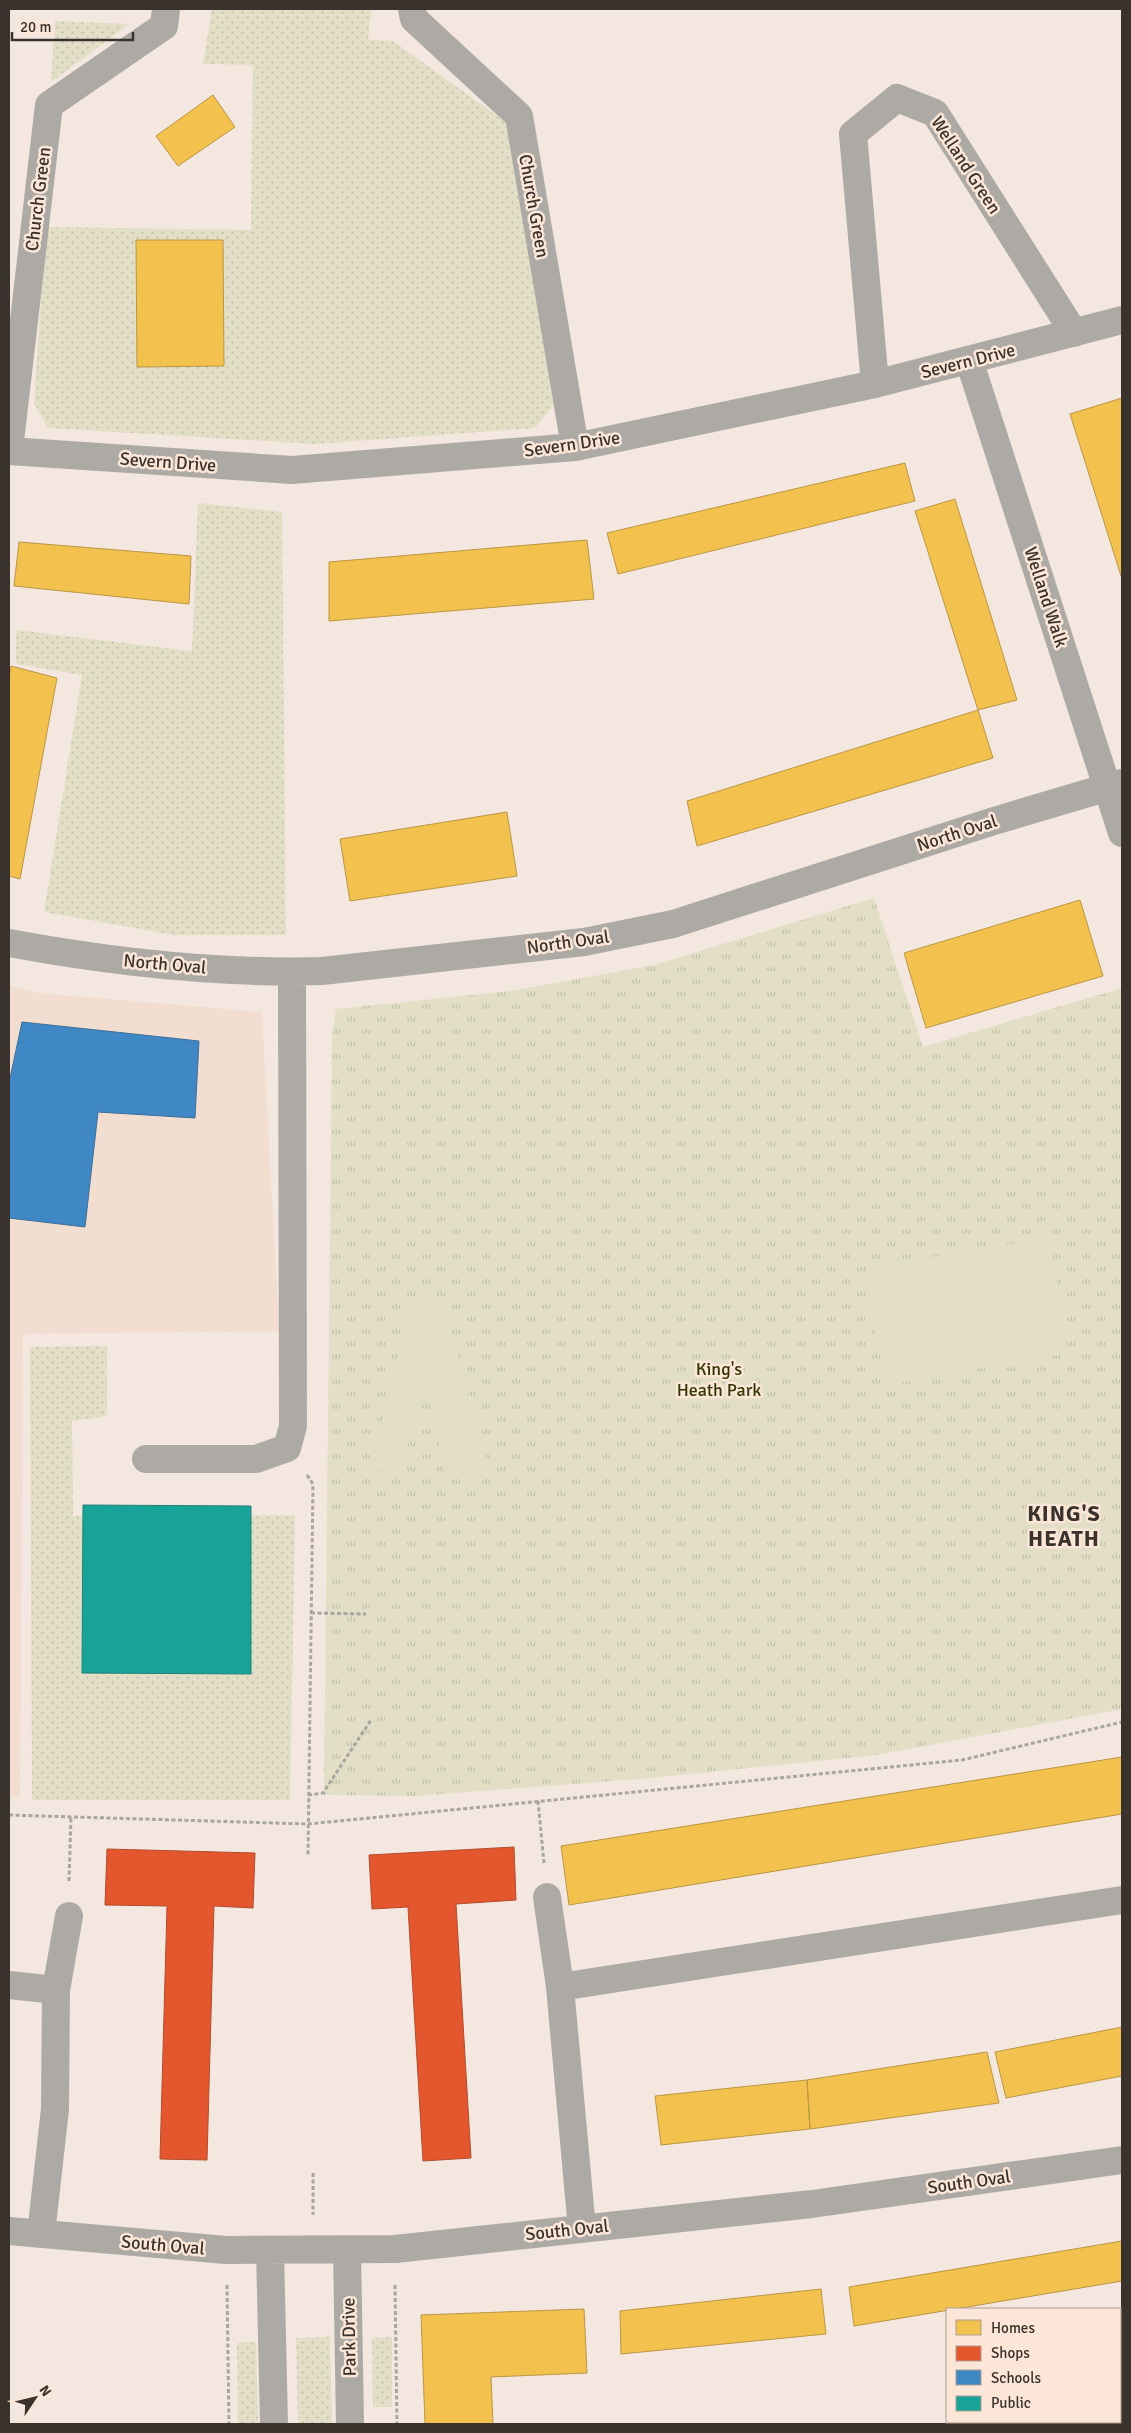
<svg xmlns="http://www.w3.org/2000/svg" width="1131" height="2433" viewBox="0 0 1131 2433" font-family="Signika,sans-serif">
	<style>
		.built { fill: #f2ded0 }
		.grass { fill: url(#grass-dots) }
		.park { fill: url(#park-tufts) }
		.garden { fill: #e2dfc6 }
		.homes { fill: #f2c14e; stroke: #bb9644 }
		.shops { fill: #e4572e; stroke: #b14c2d }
		.schools { fill: #3f88c5; stroke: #3e6e97 }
		.public { fill: #17a398; stroke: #228178 }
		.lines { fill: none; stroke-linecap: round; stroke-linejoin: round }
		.path { stroke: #a9a6a1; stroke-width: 3; stroke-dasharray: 4 2.5; stroke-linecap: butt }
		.minor { stroke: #adaaa5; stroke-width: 28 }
		.labels { text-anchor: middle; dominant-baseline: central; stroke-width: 5; stroke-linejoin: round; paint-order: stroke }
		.street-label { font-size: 18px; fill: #3a322c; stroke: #fbe6d7 }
		.park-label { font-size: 18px; fill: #333603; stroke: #fbe6d7 }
		.district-label { font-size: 22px; font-weight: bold; letter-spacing: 1px; fill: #3a322c; stroke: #fbe6d7 }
	</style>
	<defs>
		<pattern id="grass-dots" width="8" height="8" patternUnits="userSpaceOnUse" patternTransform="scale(1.25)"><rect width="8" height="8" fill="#e2dfc6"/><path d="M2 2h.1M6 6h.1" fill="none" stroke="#c3c0aa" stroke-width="1.8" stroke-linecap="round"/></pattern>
		<pattern id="park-tufts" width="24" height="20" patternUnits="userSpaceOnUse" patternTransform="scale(1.25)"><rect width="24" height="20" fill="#e2dfc6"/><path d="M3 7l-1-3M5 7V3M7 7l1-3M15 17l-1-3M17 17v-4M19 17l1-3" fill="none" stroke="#c3c0aa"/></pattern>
	</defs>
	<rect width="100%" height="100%" fill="#f3e7df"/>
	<path class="built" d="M9,985L37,993L262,1012L279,1331L23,1334L20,1798L9,1796Z"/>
	<path class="grass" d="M212,9H371L368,40L393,41L511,126L518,150L553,406L535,428L315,444L48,428L34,404L46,227L251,230L253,65L203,64Z
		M55,21L129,24L51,82Z
		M198,503L282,512L286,935H174L44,912L82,675L16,664V630L192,651Z
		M107,1346V1416L72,1421L73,1516L295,1515L290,1800H32L30,1347Z
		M330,2337L332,2424H298L296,2338Z
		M392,2337V2407H373L372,2338Z
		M256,2342L258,2424H238L237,2343Z"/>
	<path class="park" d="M874,898L923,1047L1122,988V1709L877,1755L651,1778L416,1796L324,1795L332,1038L336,1009L511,991L654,965Z"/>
	<path class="garden" d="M1049,1237L1069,1353L885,1385L865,1269Z
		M412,1300H443L488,1468L447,1481L429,1401L421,1400L398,1476L370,1467Z"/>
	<path class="homes" d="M213,95L235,127L178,166L156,136Z
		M136,240H223L224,366L137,367Z
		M1122,398V579L1070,414Z
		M905,463L915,501L618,574L607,533Z
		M955,499L1017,700L978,710L915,511Z
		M587,540L594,599L329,621V562Z
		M19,542L191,556L189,604L14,586Z
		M11,666L57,678L20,879L9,876V679Z
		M978,710L993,758L697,846L687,801Z
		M507,812L517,876L350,901L340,839Z
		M1080,900L1103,976L926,1028L904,953Z
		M1122,1757V1814L569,1905L561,1846Z
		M1122,2027V2076L1006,2098L995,2052Z
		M987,2052L999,2103L810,2129L807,2080Z
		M807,2080L810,2129L661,2145L655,2096Z
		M1122,2241V2281L854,2326L849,2287Z
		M821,2289L826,2334L621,2354L620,2311Z
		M584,2309L587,2373L491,2377L493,2424H425L421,2315Z"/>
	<path class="shops" d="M514,1847L516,1900L456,1904L471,2158L423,2161L408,1907L372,1909L369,1855Z
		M107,1849L255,1853L253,1908L214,1906L207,2160L160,2159L167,1906L105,1905Z"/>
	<path class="schools" d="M22,1022L199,1041L195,1118L98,1112L85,1227L9,1218V1083Z"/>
	<path class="public" d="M83,1505L251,1506V1674L82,1673Z"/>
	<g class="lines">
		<path class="path" d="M307,1475L313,1484L308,1855
			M311,1613L366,1614
			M308,1795L323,1793L371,1720
			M538,1801L544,1863
			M9,1815L308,1824L962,1760L1122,1722
			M69,1881L71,1817
			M313,2173V2215
			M227,2285L229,2424
			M395,2285L397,2424"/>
		<path class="minor" d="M412,9L414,19L519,116L575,447
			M969,360L1122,833
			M875,384L853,134L897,98L935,113L1074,333
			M9,450L49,105L164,26L166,9
			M9,451L292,470L575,447L875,384L1122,320
			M9,943C112,962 217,974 322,971L584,942L673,924L994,821L1122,783
			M146,1459H256L287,1448L293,1426L292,972
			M547,1897L560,1987
			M9,1985L56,1990
			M582,2229L560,1987L1122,1900
			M9,2231L226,2250L395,2249L812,2204L1122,2160
			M41,2234L55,2109L56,1990L69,1916
			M270,2250L274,2424
			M347,2250L350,2424"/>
	</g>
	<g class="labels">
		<g class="street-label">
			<text transform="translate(966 165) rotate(57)">Welland Green</text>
			<text transform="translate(38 199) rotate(-83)">Church Green</text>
			<text transform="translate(534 206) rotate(80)">Church Green</text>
			<text transform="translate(968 361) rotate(-14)">Severn Drive</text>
			<text transform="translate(572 444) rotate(-8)">Severn Drive</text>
			<text transform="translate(168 462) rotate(4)">Severn Drive</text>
			<text transform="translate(1046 597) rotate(72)">Welland Walk</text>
			<text transform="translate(957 833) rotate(-18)">North Oval</text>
			<text transform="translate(568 942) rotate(-8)">North Oval</text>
			<text transform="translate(165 964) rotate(5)">North Oval</text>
			<text transform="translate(969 2182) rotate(-8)">South Oval</text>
			<text transform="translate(567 2230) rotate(-6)">South Oval</text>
			<text transform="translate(163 2245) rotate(5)">South Oval</text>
			<text transform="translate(349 2337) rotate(-91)">Park Drive</text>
		</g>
		<g class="park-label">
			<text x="719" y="1369">King's<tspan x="719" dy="21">Heath Park</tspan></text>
		</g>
		<g class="district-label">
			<text x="1064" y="1513">KING'S<tspan x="1064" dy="25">HEATH</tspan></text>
		</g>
	</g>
	<rect width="1131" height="2433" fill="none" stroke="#3a322c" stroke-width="20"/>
	<rect x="946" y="2308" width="175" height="115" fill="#fbe6d7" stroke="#ae9e93"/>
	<rect x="956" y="2320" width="25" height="15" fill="#f2c14e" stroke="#ae9e93"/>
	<text x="991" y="2333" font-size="15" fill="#3a322c">Homes</text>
	<rect x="956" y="2346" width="25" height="15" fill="#e4572e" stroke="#ae9e93"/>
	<text x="991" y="2358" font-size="15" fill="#3a322c">Shops</text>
	<rect x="956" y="2370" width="25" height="15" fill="#3f88c5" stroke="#ae9e93"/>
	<text x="991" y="2383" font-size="15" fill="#3a322c">Schools</text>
	<rect x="956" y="2396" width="25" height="15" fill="#17a398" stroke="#ae9e93"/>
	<text x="991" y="2408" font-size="15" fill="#3a322c">Public</text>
	<g transform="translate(35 2398) rotate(55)" stroke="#fbe6d7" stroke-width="4" paint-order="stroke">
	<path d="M0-4L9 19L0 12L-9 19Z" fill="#3a322c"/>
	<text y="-8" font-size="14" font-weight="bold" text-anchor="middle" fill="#3a322c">N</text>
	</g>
	<path d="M12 32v8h121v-8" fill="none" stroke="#3a322c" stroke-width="2.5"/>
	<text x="20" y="32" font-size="15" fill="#3a322c" stroke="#fbe6d7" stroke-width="4" paint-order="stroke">20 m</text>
</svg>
